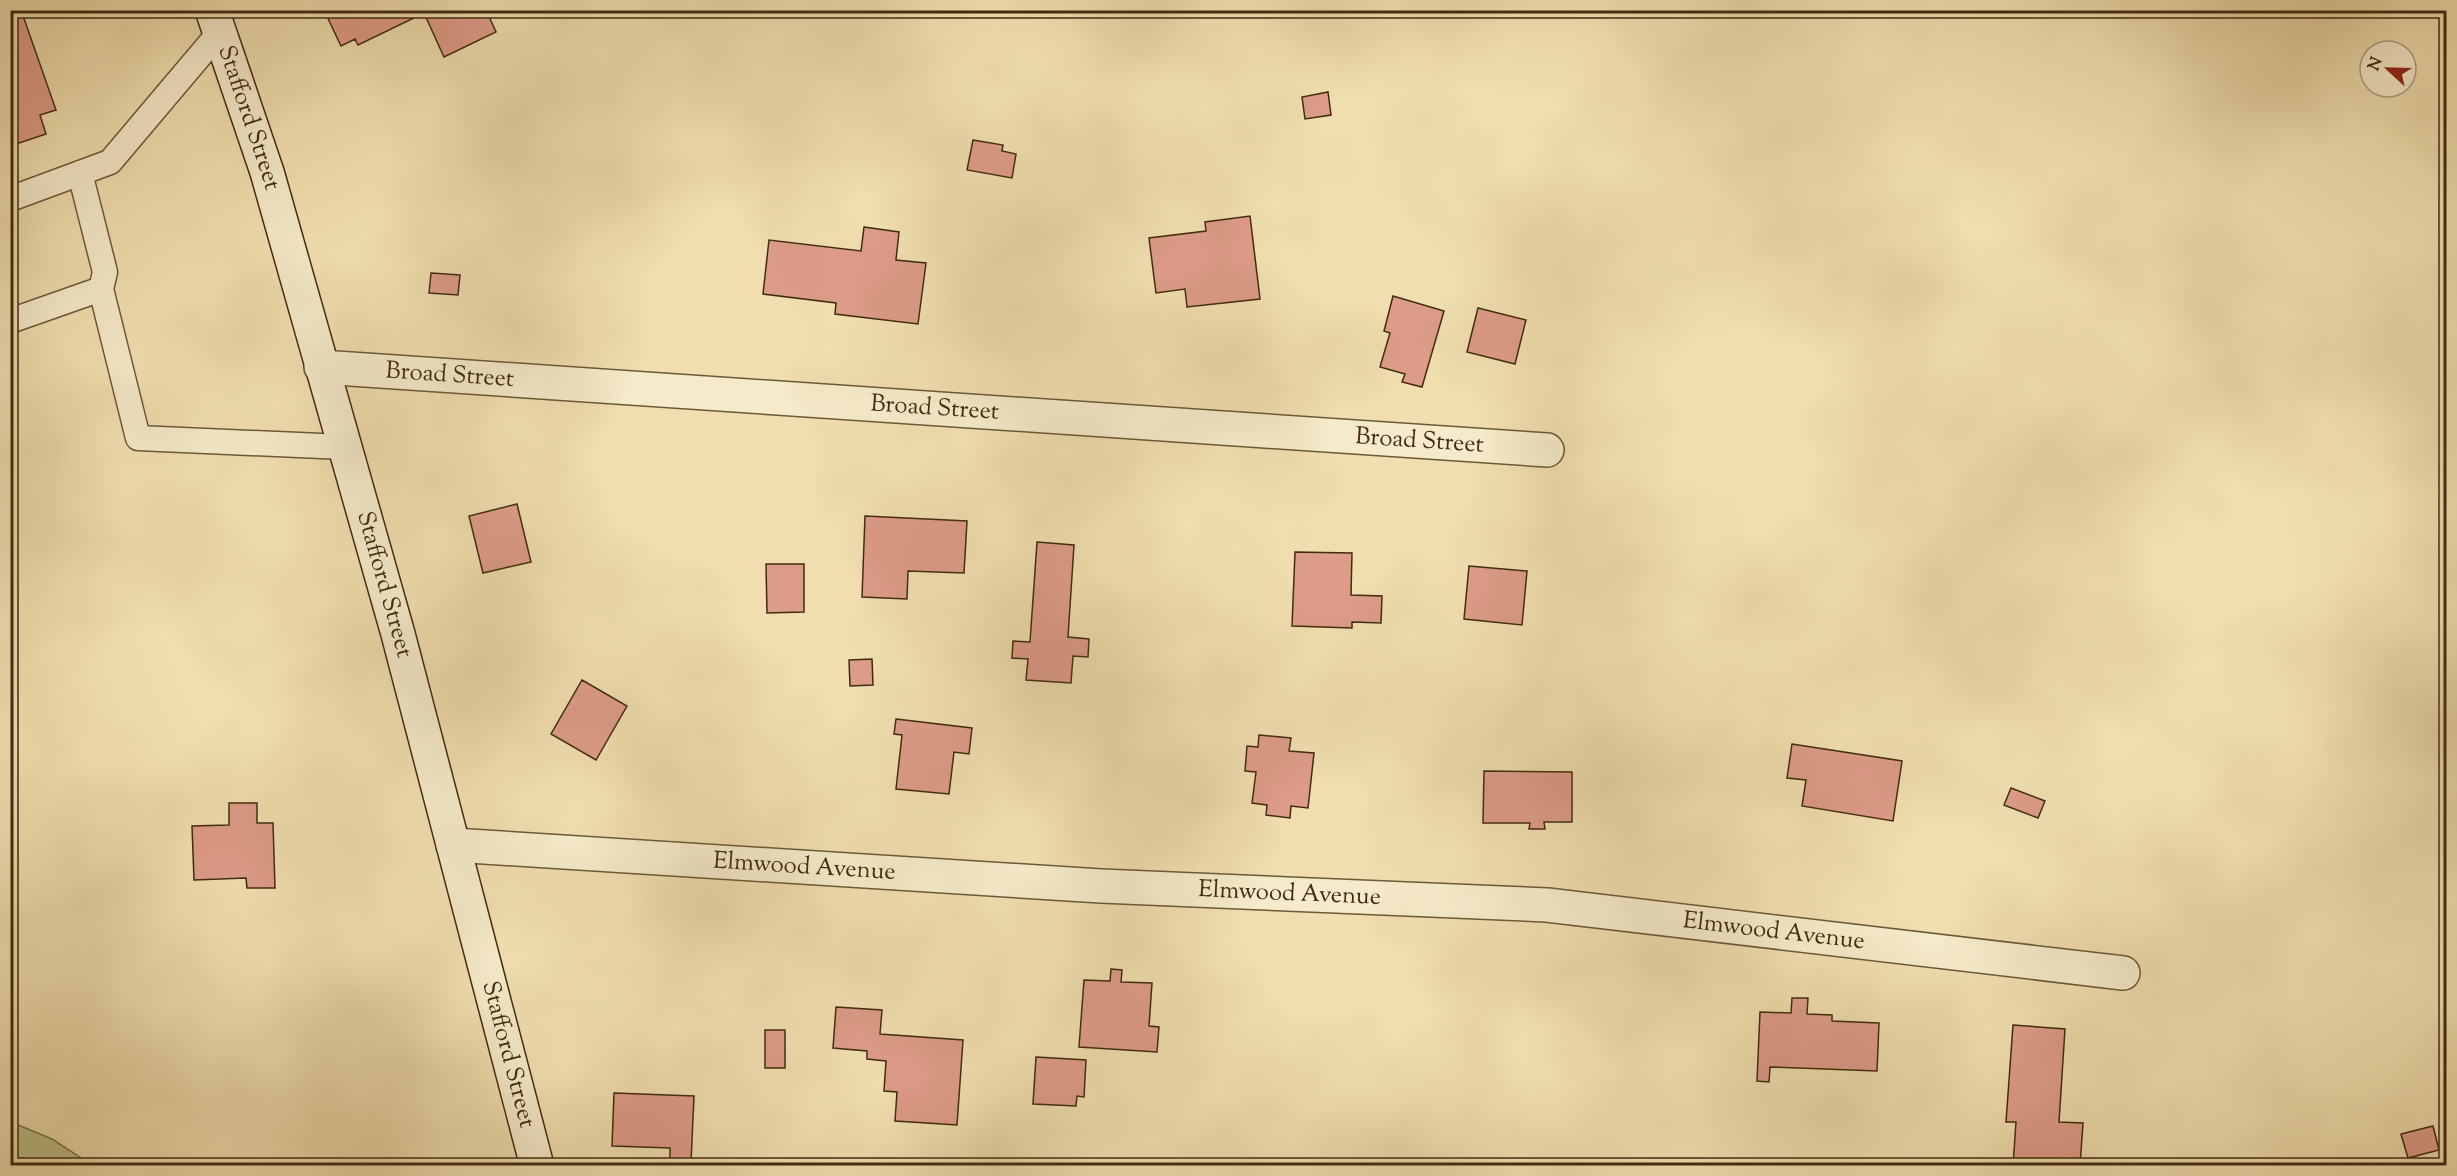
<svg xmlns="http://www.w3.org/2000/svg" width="2457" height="1176" viewBox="0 0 2457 1176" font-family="'Sorts Mill Goudy',serif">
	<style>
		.green { fill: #bdc088; stroke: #7f764c; stroke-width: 1.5 }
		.building { fill: #dd9c88; stroke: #412b10; stroke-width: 1.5 }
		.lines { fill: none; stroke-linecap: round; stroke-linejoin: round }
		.service-casing { stroke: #6d5838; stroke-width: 27 }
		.minor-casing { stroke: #6d5838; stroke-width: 36 }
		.secondary-casing { stroke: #412b10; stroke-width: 36 }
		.service { stroke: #f5eaca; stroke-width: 24 }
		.minor { stroke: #f5eaca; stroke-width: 33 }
		.secondary { stroke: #f5eaca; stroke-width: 33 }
		.labels { text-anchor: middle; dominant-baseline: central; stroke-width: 6; stroke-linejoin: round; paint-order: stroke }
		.street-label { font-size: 24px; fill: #412b10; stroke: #f5eaca }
	</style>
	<rect width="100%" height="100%" fill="#f0deae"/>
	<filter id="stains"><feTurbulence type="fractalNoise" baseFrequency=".00333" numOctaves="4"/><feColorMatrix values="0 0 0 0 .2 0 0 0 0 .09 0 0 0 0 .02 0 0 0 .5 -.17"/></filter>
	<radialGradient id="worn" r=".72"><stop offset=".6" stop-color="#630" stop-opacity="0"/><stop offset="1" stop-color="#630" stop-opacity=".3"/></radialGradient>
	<path class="green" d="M11,1122L52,1139L92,1165H11Z"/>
	<path class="building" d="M10,10H21L56,110L40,115L46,134L10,146Z
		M324,10H486L496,32L444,57L424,13L358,45L355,39L341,46Z
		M1328,92L1331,115L1305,119L1302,97Z
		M973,140L1003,145L1002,151L1016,154L1012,178L967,170Z
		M1250,216L1260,299L1187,307L1185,289L1156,293L1149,238L1206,231L1205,222Z
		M864,227L899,232L896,260L926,263L918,324L835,314L836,303L763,294L769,240L861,251Z
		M431,273L460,275L458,295L429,293Z
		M1393,296L1444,311L1422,387L1402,382L1405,374L1380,367L1390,333L1384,331Z
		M1478,308L1526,320L1515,364L1467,352Z
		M517,504L531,562L483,573L469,516Z
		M865,516L967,521L964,573L908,571L907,599L862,597Z
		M1037,542L1074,545L1068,637L1089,639L1088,657L1073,656L1071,683L1026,680L1028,659L1012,658L1013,641L1030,642Z
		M1295,552L1352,553L1351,595L1382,596L1381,623L1352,622V628L1292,626Z
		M766,564H804V612L767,613Z
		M1469,566L1527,571L1522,625L1464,619Z
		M872,659L873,685L850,686L849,660Z
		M582,680L627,706L596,760L551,734Z
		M896,719L972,728L969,754L954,752L949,794L896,789L902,735L894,734Z
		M1259,735L1291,738L1289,751L1314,753L1308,808L1291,806L1290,818L1266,815L1267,805L1252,803L1256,772L1245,771L1247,746L1258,747Z
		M1792,744L1902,761L1893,821L1802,806L1806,780L1787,778Z
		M1484,771L1572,772V822H1544L1545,829H1529L1530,823H1483Z
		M2011,788L2045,801L2038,818L2004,805Z
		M229,803H257V823H273L275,888H247L246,878L194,880L192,826L229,825Z
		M1111,969L1122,970L1121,982L1152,983L1149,1026L1159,1027L1157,1052L1079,1047L1084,980L1110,981Z
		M1792,998H1808L1807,1014L1832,1015V1021L1879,1023L1877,1071L1770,1067L1769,1082L1757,1081L1760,1012L1791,1013Z
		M836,1007L882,1010L880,1034L963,1040L957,1125L895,1121L897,1092L884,1091L886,1061L867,1059V1051L833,1048Z
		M2013,1025L2065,1029L2059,1122L2083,1123L2080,1166H2013L2016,1122H2006Z
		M765,1030H785V1068H765Z
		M1036,1057L1086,1060L1084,1097L1077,1096L1076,1106L1033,1104Z
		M614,1093L694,1096L691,1162L670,1161V1148L612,1146Z
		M2433,1126L2439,1150L2408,1158L2401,1134Z"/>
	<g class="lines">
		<g class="service-casing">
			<path id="service" d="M10,199L110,162L219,33
				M101,289L138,438L344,447
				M10,321L101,289L105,272L80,173"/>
		</g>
		<g class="minor-casing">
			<g id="minor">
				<path id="s1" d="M321,367L1547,450"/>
				<path id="s2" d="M453,845L1101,886L1547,905L2123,973"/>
			</g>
		</g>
		<g class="secondary-casing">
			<g id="secondary">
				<path id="s3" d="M212,10L267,172L398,634L537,1166"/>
			</g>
		</g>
		<use href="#service" class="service"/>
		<use href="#minor" class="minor"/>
		<use href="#secondary" class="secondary"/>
	</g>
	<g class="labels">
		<g class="street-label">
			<text stroke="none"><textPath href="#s3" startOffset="114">Stafford Street</textPath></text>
			<text stroke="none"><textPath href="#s1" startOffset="129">Broad Street</textPath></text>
			<text stroke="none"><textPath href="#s1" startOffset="615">Broad Street</textPath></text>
			<text stroke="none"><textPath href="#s1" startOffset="1101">Broad Street</textPath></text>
			<text stroke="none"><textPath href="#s3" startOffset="600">Stafford Street</textPath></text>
			<text stroke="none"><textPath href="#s2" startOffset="352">Elmwood Avenue</textPath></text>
			<text stroke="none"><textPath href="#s2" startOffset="838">Elmwood Avenue</textPath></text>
			<text stroke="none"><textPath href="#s2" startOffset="1324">Elmwood Avenue</textPath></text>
			<text stroke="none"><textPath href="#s3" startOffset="1086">Stafford Street</textPath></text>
		</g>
	</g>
	<rect width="2457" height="1176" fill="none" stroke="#f0deae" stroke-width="36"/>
	<rect x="12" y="12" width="2433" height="1152" fill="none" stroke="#412b10" stroke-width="3"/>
	<rect x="18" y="18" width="2421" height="1140" fill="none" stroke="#412b10" stroke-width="1.5"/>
	<g transform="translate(2388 69) rotate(292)"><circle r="28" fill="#f5eaca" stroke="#ad9e80" stroke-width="1.5"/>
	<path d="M0-4.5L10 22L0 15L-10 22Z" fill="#8f2418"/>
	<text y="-9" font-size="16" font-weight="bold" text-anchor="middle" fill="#412b10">N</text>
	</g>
	<rect width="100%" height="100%" filter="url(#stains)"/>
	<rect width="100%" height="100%" fill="url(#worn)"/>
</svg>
